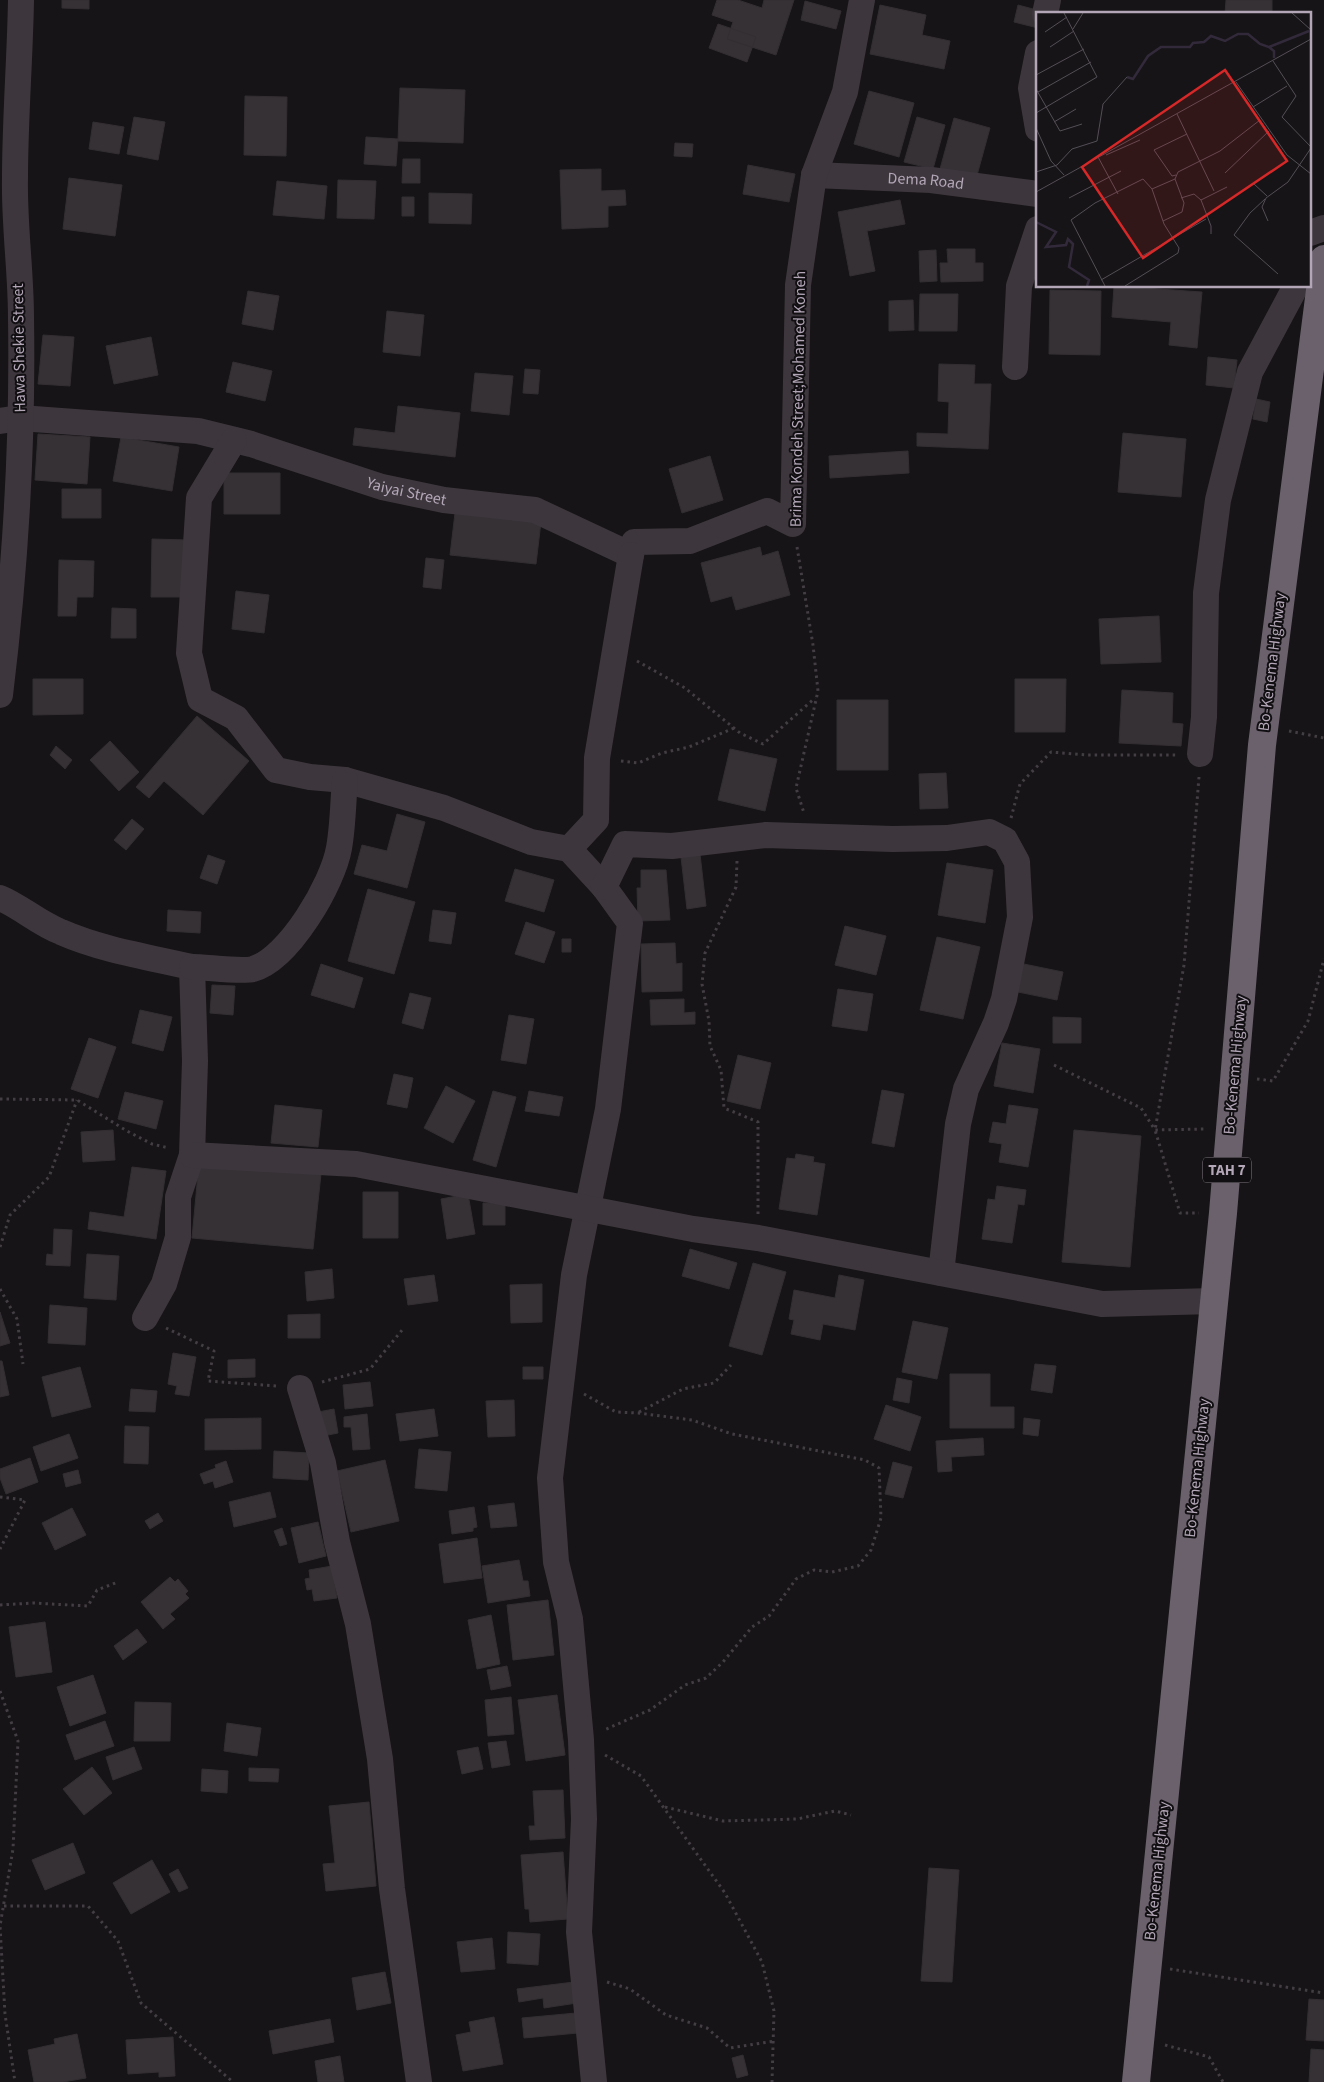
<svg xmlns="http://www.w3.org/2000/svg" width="1324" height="2082" viewBox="0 0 1324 2082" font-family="'Source Sans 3',sans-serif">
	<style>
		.building { fill: #353135; stroke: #322e32 }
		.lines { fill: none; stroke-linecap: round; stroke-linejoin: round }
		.path { stroke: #433d44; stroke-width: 3; stroke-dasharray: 2.5 4; stroke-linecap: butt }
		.minor { stroke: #3d373d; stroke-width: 26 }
		.highway { stroke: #6a616d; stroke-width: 28 }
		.labels { text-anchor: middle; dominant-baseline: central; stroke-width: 4; stroke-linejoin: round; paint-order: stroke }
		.shield { fill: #110f11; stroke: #827985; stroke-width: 1 }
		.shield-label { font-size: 15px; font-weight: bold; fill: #b2a6b7 }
		.street-label { font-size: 16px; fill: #b2a6b7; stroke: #110f11 }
		.inset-river { fill: none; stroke: #322a3b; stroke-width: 2.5 }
		.inset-road { fill: none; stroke: #544e56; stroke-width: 1 }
		.view { fill: #d62828; fill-opacity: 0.15; stroke: #d62828; stroke-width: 2.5 }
		.inset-edge { fill: none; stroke: #b2a6b7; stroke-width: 2.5 }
	</style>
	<rect width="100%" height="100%" fill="#161416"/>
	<path class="building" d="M62,0H89V9L62,8Z
		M717,0H738L762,8L764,0H794L776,55L727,39L733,22L712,15Z
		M1226,0H1272V14H1225Z
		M805,1L841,11L836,29L801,20Z
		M880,5L926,15L922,35L950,41L944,69L870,54Z
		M1018,5L1052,14H1038V28L1014,22Z
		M718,24L756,37L747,62L709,48Z
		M400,88L465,90L463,143L398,141Z
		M869,91L914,103L899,157L854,144Z
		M245,96L287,97L286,156L244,155Z
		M134,117L165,122L158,160L127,154Z
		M917,117L945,125L933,169L904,162Z
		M954,118L990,128L976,179L940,169Z
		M93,122L124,127L119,154L89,149Z
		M366,137L398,139L396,166L364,164Z
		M675,143L693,144L692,157L674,156Z
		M403,159H420V183H402Z
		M748,165L795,174L789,202L743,194Z
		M601,169V191L625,190L626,205L608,206V227L562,229L560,170Z
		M69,178L122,185L115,236L63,229Z
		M338,180L376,181L374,219L337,218Z
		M277,181L327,186L324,219L273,215Z
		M429,193L472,194L471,224L429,223Z
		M402,197H414V216H402Z
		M900,200L905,224L867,231L875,271L850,276L838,212Z
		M947,249H975V263H983V281L941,282L940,263H948Z
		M936,250L937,281L920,282L919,251Z
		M1114,286L1202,292L1197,348L1169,345L1171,322L1112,317Z
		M1050,290L1101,291L1100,355L1049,354Z
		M248,291L279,296L273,330L242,324Z
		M920,294H958L957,331H919Z
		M913,300L914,330L889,331V301Z
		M387,311L424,315L420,356L383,352Z
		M43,335L74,337L70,386L38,384Z
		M151,337L158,375L114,384L106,346Z
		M1208,357L1237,360L1234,388L1206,385Z
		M233,362L272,371L265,401L226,392Z
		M939,364L975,365L974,384H991L988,449L917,446V433L948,434L949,402L938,401Z
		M525,369L540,370L538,394L523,393Z
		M475,373L513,376L509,415L471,411Z
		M1256,399L1270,402L1267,422L1253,419Z
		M398,406L460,413L455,457L353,445L355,428L395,433Z
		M1123,433L1186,439L1181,497L1118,492Z
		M38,434L90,437L87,484L35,480Z
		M121,437L179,447L172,491L113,481Z
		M908,451L909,473L830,478L829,456Z
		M710,456L723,500L682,513L669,469Z
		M224,473H280V514H224Z
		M62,489H101V518H62Z
		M455,513L541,522L536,564L450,555Z
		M152,539L188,540L187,597H151Z
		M760,547L762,556L778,551L790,595L736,610L732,596L711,602L701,563Z
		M426,558L444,560L441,589L423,587Z
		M59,560L94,561L93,597H77L76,616H58Z
		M236,591L269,595L264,633L232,629Z
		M112,608L136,609V638H111Z
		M1159,616L1161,662L1101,664L1099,619Z
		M33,679H83V714L33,715Z
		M1015,679H1066L1065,732H1015Z
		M1122,690L1173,693L1172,723L1183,724L1181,746L1119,743Z
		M837,700H888V770H837Z
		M197,716L249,761L203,815L164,781L149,798L136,787Z
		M110,741L139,772L119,791L90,760Z
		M56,746L72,760L65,769L50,755Z
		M730,749L777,759L765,811L718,800Z
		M946,773L948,808L920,809L919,774Z
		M397,814L425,822L407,888L354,874L362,845L387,851Z
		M132,819L144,829L126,850L114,840Z
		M700,854L706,906L687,909L681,857Z
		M208,855L225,861L217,884L200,878Z
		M947,863L993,870L985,923L938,915Z
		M515,869L554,880L544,912L505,901Z
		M641,870H666L670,920L638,921L637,888H641Z
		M368,889L415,902L394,974L348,961Z
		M168,910L201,912L200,933L167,931Z
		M433,910L456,913L451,944L429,941Z
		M526,922L555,932L544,963L515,954Z
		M845,926L886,936L876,975L835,965Z
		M937,937L980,947L963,1019L920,1010Z
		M562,939H571V952H562Z
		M675,943L676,964L682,963V991L642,992L641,944Z
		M1019,963L1063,972L1057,1000L1013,991Z
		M321,964L363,978L354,1008L311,995Z
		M212,985L235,986L233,1015L210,1013Z
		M838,989L873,994L867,1031L832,1026Z
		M410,993L431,998L423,1029L402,1023Z
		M684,999V1013L695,1012V1024L651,1025L650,1000Z
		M140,1010L172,1017L163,1051L132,1043Z
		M509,1015L534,1019L526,1064L501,1060Z
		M1053,1017L1081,1018V1043H1053Z
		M89,1038L116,1047L98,1098L71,1089Z
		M1002,1043L1040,1049L1033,1093L994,1086Z
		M738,1055L771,1063L760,1109L727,1101Z
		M394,1074L413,1078L407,1108L387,1104Z
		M446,1086L475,1101L453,1143L424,1128Z
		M882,1090L904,1094L894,1147L872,1143Z
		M493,1091L516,1097L496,1167L473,1160Z
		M529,1091L563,1097L559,1116L525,1111Z
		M125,1092L163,1101L156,1129L118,1119Z
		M275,1105L322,1110L318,1147L271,1143Z
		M1009,1105L1038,1109L1028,1167L999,1162L1002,1144L989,1142L993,1122L1006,1124Z
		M113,1130L115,1160L83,1162L81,1132Z
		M1074,1130L1141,1136L1130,1267L1062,1262Z
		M796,1154L814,1157L813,1162L825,1164L817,1215L779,1209L787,1158L795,1159Z
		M199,1163L321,1174L313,1249L192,1238Z
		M132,1167L166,1171L156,1239L88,1229L90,1212L124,1217Z
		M997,1186L1026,1190L1024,1205L1018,1204L1012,1243L982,1239L988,1199L995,1200Z
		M363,1192H398V1238H363Z
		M468,1194L475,1234L447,1239L441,1199Z
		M483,1203H505V1225H483Z
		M54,1229L72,1230L70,1266L46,1265L47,1254L53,1255Z
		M690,1249L737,1263L729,1289L682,1276Z
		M87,1254L119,1256L116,1300L84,1298Z
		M753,1263L786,1272L762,1355L729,1346Z
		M332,1269L334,1298L307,1301L305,1272Z
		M434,1275L438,1301L408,1305L404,1279Z
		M839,1275L864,1280L855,1330L823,1324L820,1340L791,1334L794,1320L789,1319L794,1290L835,1298Z
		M542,1284V1322L511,1323L510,1285Z
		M50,1305L87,1308L85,1345L48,1343Z
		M0,1312L10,1343L0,1346Z
		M320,1314V1338H288V1315Z
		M913,1321L948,1328L937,1379L902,1372Z
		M173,1353L196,1357L189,1396L175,1394L177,1386L168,1384Z
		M255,1359V1377L228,1378V1360Z
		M0,1361H2L9,1395L0,1397Z
		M1035,1364L1056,1366L1052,1393L1031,1390Z
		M80,1367L91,1407L52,1417L42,1377Z
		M523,1367H543V1379H523Z
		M950,1374H990V1407H1014V1428H950Z
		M897,1378L912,1381L909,1403L893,1400Z
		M370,1382L373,1406L345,1409L343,1385Z
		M131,1389L157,1391L155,1412L129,1411Z
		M514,1400L515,1436L488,1437L486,1401Z
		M886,1405L921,1417L910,1451L874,1439Z
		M334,1409L338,1433L323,1436L318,1412Z
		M434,1409L438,1436L400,1441L396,1414Z
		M367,1414L370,1449L353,1450L351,1427H344V1417Z
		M261,1418V1449L205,1450V1419Z
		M1024,1418L1040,1420L1038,1436L1023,1434Z
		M125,1426L149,1427L148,1464L124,1463Z
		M69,1434L78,1458L41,1471L33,1447Z
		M983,1438L984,1455L951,1457L952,1471L938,1472L936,1441Z
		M419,1449L451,1452L447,1491L415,1488Z
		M274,1451L309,1453L308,1480L273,1478Z
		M30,1458L38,1482L6,1494L0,1478V1469Z
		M385,1460L399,1521L351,1532L337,1471Z
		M226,1461L233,1482L215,1488L213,1481L204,1484L200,1474L216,1468L215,1465Z
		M893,1462L912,1467L903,1498L885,1494Z
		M78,1470L81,1483L66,1487L63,1474Z
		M270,1492L276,1517L234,1527L229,1502Z
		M514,1503L517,1526L491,1528L488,1506Z
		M474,1507L477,1527L473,1528V1531L452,1534L449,1511Z
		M72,1508L86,1535L55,1550L42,1523Z
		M158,1513L163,1521L150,1529L145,1521Z
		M318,1522L326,1556L299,1563L291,1528Z
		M282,1528L287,1544L280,1546L274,1531Z
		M477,1538L482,1578L444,1583L439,1544Z
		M519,1560L523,1581H528L530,1596L488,1603L482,1566Z
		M332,1566L337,1598L314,1601L312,1589L307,1590L305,1579L310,1578L309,1570Z
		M170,1577L175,1582L178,1579L188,1591L185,1594L189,1598L170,1614L175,1619L163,1629L141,1602Z
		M548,1600L554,1655L513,1660L507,1605Z
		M491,1615L500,1664L477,1669L468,1620Z
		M45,1622L52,1672L16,1677L9,1627Z
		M137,1629L147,1642L123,1660L114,1646Z
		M507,1666L511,1686L491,1690L487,1670Z
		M93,1675L106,1713L70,1726L57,1687Z
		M557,1695L565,1755L526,1761L518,1700Z
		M511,1697L514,1734L488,1736L485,1700Z
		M135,1702L171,1703L170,1741H134Z
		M105,1721L114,1746L75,1760L66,1735Z
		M227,1723L261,1728L257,1756L224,1751Z
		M506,1741L510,1765L492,1768L488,1743Z
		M134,1747L142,1769L113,1780L106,1757Z
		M478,1747L483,1769L462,1774L457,1751Z
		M92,1767L112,1793L84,1815L63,1789Z
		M249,1768L279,1769L278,1782L249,1781Z
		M202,1769L228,1771L227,1793L201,1791Z
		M563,1790L565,1838L530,1840L529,1826H535L533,1791Z
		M369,1802L376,1886L326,1891L323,1864L335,1863L329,1806Z
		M73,1843L85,1873L45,1890L32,1860Z
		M563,1852L568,1919L530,1922L529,1909H525L521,1855Z
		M152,1860L170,1892L131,1914L113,1883Z
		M929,1868L959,1870L952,1982L921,1981Z
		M178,1869L188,1888L179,1892L169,1874Z
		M508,1932L540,1934L538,1965L507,1963Z
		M492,1938L495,1969L461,1972L457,1942Z
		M385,1972L391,2003L357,2010L352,1978Z
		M574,1982L577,2003L544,2008L543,1998L519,2002L517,1989Z
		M1309,1999L1324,2000V2041L1306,2040Z
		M576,2013L578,2033L524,2038L522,2018Z
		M494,2017L503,2064L463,2071L456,2035L471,2032L469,2022Z
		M330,2019L334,2042L273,2054L269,2031Z
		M77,2034L86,2078L63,2082H34L28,2050L55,2044L54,2039Z
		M173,2037L175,2076L159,2077V2072L128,2074L126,2040Z
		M1311,2049L1324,2050V2082H1309Z
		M743,2055L748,2075L737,2078L732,2058Z
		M340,2056L344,2082H318L315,2061Z"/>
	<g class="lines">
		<path class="path" d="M797,547L813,645L818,691L796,788L804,813
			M637,661L685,688L740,733L763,744L815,698
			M1289,731L1324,738
			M621,761L638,763L662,753L689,747L734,728
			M1199,777L1184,965L1155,1130L1180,1213H1199
			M1011,818L1020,784L1051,752L1087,755H1177
			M737,861L736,887L705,953L702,984L709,1021L710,1046L721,1070L724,1108L758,1122V1215
			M1054,1065L1141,1108L1155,1130L1207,1129
			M1257,1079L1273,1081L1308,1021L1324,959
			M0,1099L77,1100L127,1131L152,1144L169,1148
			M0,1247L10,1215L49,1177L77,1100
			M0,1289L17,1319L23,1364
			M166,1328L214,1351L208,1381L277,1386
			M322,1382L370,1369L403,1329
			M584,1394L616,1412L638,1413L692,1420L732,1434L865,1460L879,1468L881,1518L871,1550L858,1566L832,1572L814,1570L796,1579L769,1616L752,1627L723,1662L706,1678L685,1685L650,1710L604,1730
			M639,1412L683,1389L714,1383L731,1365
			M0,1497L25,1500L0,1549
			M0,1605L33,1603L88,1606L97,1590L118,1582
			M0,1691L18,1741L13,1849L0,1926L5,2014L15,2082
			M605,1755L641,1776L725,1893L762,1962L774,2011L772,2082
			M665,1807L723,1821L797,1819L835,1811L851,1815
			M4,1906H88L118,1941L141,2003L233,2082
			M1170,1969L1324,1993
			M607,1982L630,1989L666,2015L707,2028L730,2048L775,2041
			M1165,2045L1209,2057L1223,2082"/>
		<g class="minor">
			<path d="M1045,14L1048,0"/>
			<path d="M1038,53L1031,88L1038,129"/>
			<path id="s1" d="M814,175L931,180L1038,194"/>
			<path d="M1310,233L1324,228"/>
			<path d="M1015,367L1019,286L1038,229"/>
			<path id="s2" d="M0,421L20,418L198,431L251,444L382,487L444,500L535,510L631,555L634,542L690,541L767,511L793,524L798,285L814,175L845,92L862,0"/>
			<path d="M234,440L199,498L189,653L200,699L236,718L276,770L310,777L345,780L444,808L531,842L569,849L604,887L630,923L608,1109L574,1275L550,1478L556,1562L570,1619L581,1740L584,1819L579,1932L594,2082"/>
			<path d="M0,695C15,572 23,441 21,318C21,271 14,225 15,178C15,119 20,59 21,0"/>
			<path d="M1200,754L1204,717L1206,593L1218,500L1250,372L1296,286"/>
			<path d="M569,849L596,820L597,758L631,555"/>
			<path d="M604,887L625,844L672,846L766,835L893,839L947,838L989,832L1005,840L1017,862L1020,917L1004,999L996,1023L966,1089L958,1124L941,1273"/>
			<path d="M0,898C20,906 38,923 61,932C102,950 148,957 192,967L195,1061L192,1155L178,1197V1237L164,1284L145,1318"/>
			<path d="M192,967C206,967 241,972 253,969C289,959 333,883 339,848C343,826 343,802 345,780"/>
			<path d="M192,1155L356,1164L693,1229L758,1238L1102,1304L1213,1301"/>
			<path d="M300,1388L323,1463L337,1542L358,1624L380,1759L392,1889L419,2082"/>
		</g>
		<path class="highway" d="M1136,2082L1223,1213L1262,745L1324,259"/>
	</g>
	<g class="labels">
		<rect class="shield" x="1203" y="1157.5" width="48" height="25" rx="4"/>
		<g class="shield-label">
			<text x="1227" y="1170">TAH 7</text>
		</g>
		<g class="street-label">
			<text stroke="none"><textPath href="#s1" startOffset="112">Dema Road</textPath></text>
			<text transform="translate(19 348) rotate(-91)">Hawa Shekie Street</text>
			<text transform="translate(798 399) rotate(-89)">Brima Kondeh Street;Mohamed Koneh</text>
			<text stroke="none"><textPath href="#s2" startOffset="416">Yaiyai Street</textPath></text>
			<text transform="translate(1272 662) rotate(-83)">Bo-Kenema Highway</text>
			<text transform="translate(1235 1065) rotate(-85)">Bo-Kenema Highway</text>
			<text transform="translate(1197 1468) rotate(-84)">Bo-Kenema Highway</text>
			<text transform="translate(1157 1871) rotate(-84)">Bo-Kenema Highway</text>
		</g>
	</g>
	<g transform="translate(1036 12)">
		<rect width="275" height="275" fill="#161416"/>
		<path class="inset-river" d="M233,35L273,19M91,65L97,67L112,44L125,35H154L157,31L168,30L175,24L189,29L202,22H212L224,32L233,35L238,39V46M0,210L20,220L10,235L30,233L32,227L37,232L33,255L53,268L51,274"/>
		<path class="inset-road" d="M256,1L275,18M37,17L47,1M9,20L31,5M14,35L38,19M237,49L260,84L246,105L275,135M0,63L48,37M200,70L251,143L275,162M0,77L24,119L46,112M2,80L55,50M217,95L251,74M0,101L61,65L28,1M141,102L178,179M18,110L40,97M0,116L15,149L28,163M70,143L104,128M62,145L82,182M0,160L21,153L36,137L61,129L67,92L91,65M189,161L233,119M140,163L136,164L118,138L151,122M218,172L231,184M116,177L139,167M0,180L275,27M33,186L85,159M145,186L158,182L165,188M229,187L214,201L198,223L242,262M127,209L146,200L148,191L139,167L142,160L184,139L224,108M232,209L226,195L230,186L252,170L275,136M175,222V214L165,188L191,175M65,268L170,207M69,274L35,208L59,191L107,167L116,177L128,212L143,236L142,241L89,274"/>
		<path class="view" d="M189,58L251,149L107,246L46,155Z"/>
		<rect width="275" height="275" class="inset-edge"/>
	</g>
</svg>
